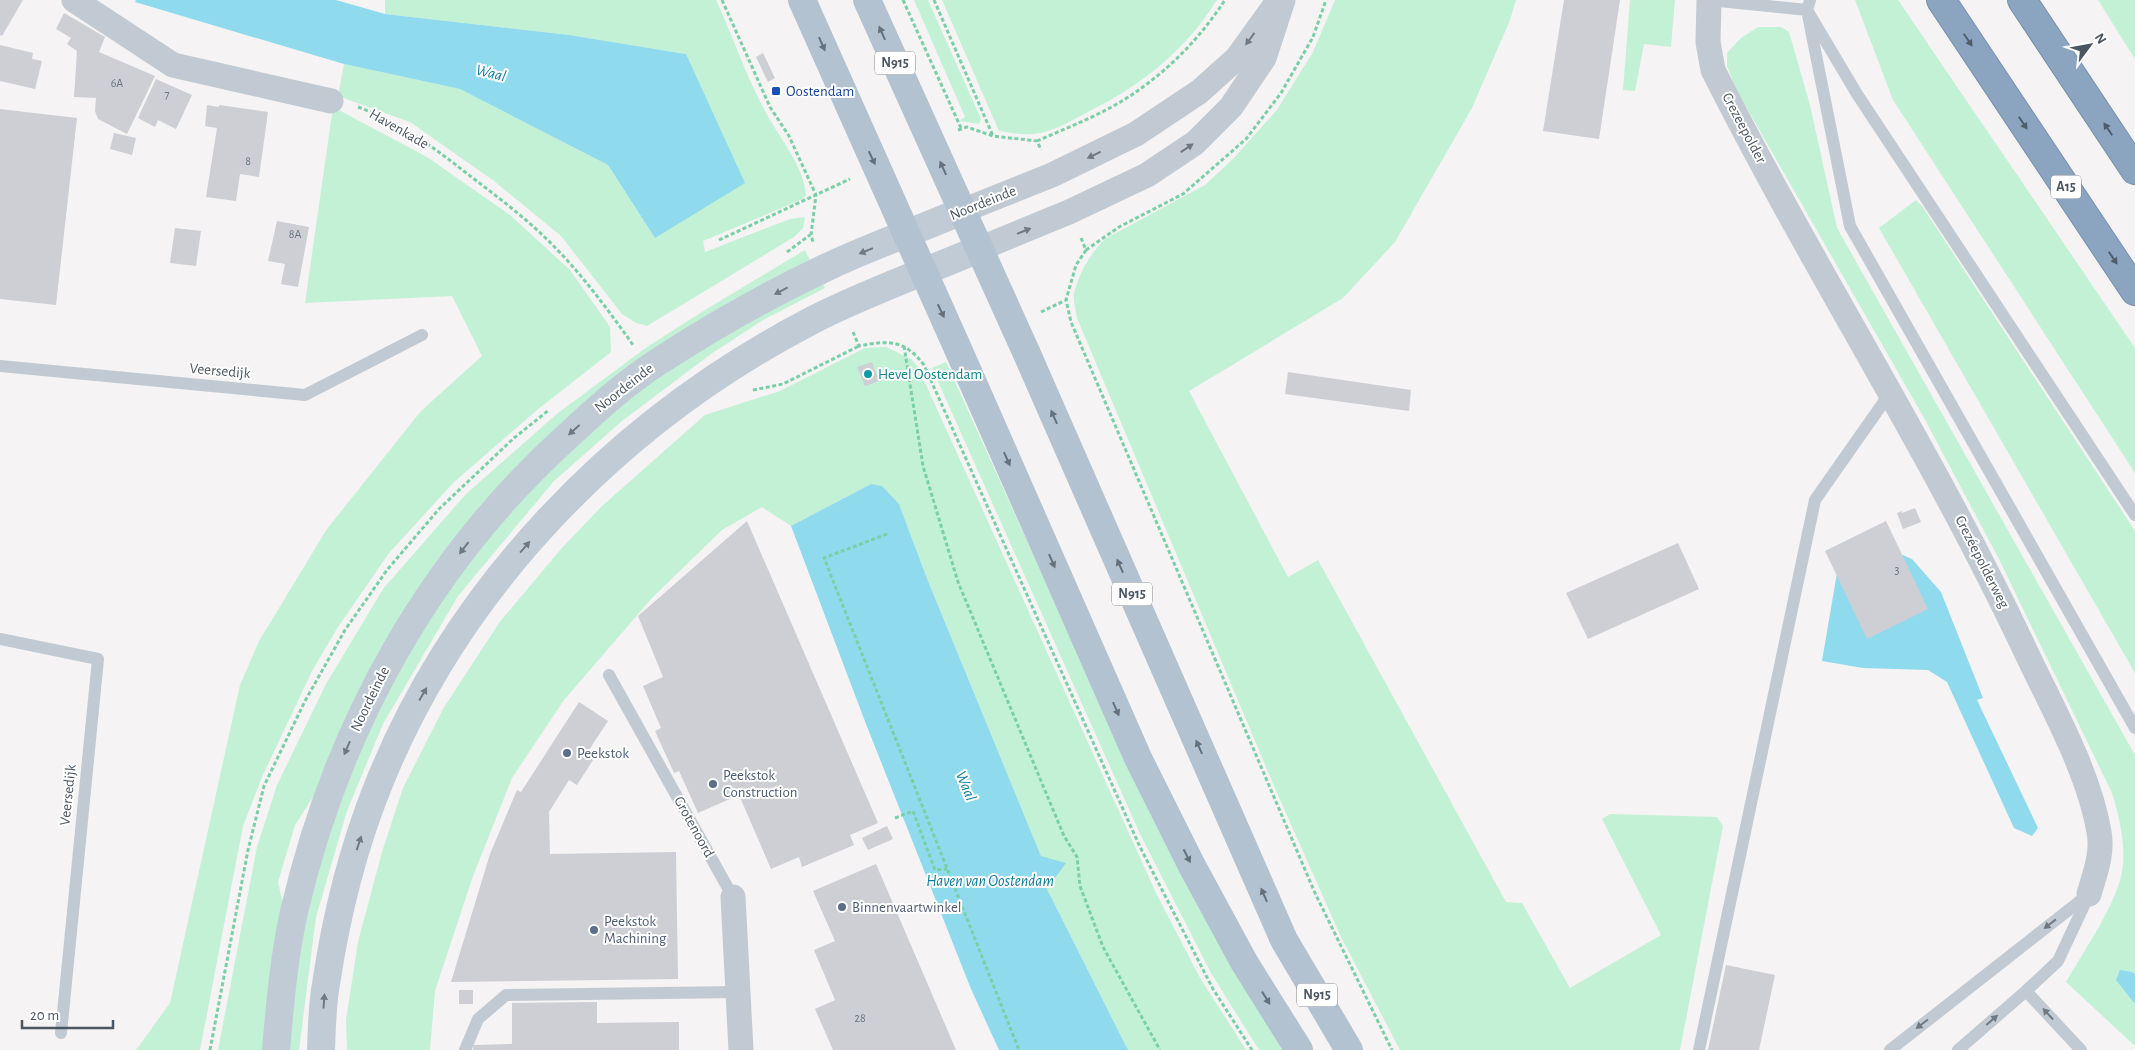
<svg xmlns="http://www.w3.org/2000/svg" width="2135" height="1050" viewBox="0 0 2135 1050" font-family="'Alegreya Sans',sans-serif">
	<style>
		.green { fill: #c3f1d5 }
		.water { fill: #90daee }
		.building { fill: #cdcfd5 }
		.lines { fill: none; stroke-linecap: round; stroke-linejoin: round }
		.highway-casing { stroke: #7690ad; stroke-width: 30 }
		.path { stroke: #7ad0a6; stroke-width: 3; stroke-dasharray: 4 2.5; stroke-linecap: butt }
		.lane { stroke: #c1cad2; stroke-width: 12 }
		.street { stroke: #c1cad2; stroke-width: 25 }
		.secondary { stroke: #c1cbd6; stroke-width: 28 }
		.primary { stroke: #b3c2d1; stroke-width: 28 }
		.highway { stroke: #8ba5c1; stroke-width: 28 }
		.oneway { fill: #64717d }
		.oneway2 { fill: #6e7983 }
		.oneway3 { fill: #505e6b }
		.oneway4 { fill: #6e7984 }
		.transit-dot { fill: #1a4fb4; stroke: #fff; stroke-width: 2 }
		.culture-dot { fill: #0f9aa8; stroke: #fff; stroke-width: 2 }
		.service-dot { fill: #5c6f8a; stroke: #fff; stroke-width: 2 }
		.labels { text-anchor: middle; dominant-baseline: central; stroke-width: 4; stroke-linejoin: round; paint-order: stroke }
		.number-label { font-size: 12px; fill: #6b747e }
		.shield { fill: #fff; stroke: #808990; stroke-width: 1 }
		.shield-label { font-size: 14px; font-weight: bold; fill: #4a5661 }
		.transit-label { font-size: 15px; fill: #164399; stroke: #fff; text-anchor: start }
		.street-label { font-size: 15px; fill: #4a5661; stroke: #fff }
		.culture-label { font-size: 15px; fill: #0d838f; stroke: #fff; text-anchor: start }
		.service-label { font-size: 15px; fill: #4e5e75; stroke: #fff; text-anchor: start }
		.water-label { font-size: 16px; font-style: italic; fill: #0c7c9b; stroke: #fff }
	</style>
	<rect width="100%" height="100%" fill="#f5f3f3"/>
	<path class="green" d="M385,0H716C733,36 745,74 764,109C777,135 804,165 806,195L803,199L703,241L705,252L790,219L805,217L803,228L794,237L647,326L636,323L622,314L561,236L494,181L410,122L338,96L344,64L460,89L608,165L655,238L686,54L569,35L385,14Z
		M914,0H928L981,119L979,124L959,121L965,117Z
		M942,0H1217C1184,52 1141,86 1086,113C1069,122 1053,132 1033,134C1022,135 1011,133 999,131Z
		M1335,0H1516L1510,20L1472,108L1395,242L1343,298L1189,391L1288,577L1318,560L1506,902L1522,903L1570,988L1661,935L1602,819L1610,814L1717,817L1723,826L1680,1050H1400L1341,937L1277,793L1077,318C1076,311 1073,301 1074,294C1078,274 1091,253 1105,239L1205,185L1233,159L1277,110L1313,52Z
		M1630,0H1675L1671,47L1644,44L1635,91L1623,90Z
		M1855,0H1898L2135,348V473L1893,100Z
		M2098,0H2135V59Z
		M1758,27H1781L1789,32L1810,105L1837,228L2135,755V974L2132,972L2127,993L2135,1004V1046L2066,982C2084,950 2120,900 2123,865C2125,840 2119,816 2112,793L1999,559L1923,416L1736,89L1727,66V53L1741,38Z
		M333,107L427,157L510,215L570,270L610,327L611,352L537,410L454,482L389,553L338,627L312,671L262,777L243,826L200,1050H136L170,1003L240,685L259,641L327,529L421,411L482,356L452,296L305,303Z
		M1916,200L1922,206L2135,531V673L1879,228Z
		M805,250L811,262L667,347L476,518L324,780L295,825L278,882L285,913L269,1050H218L257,847L277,785L326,684L383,589L466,494L558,413L647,347L705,310Z
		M821,280L825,288L763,320L711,354L622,421L554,481L458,596L383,724L347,811L316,917L299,1050H282L300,921L364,726L442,590L535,478L612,407L702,344Z
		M886,347L911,359L918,367L1156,893L1199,976L1246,1050H1128L1047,889L1041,856L928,581L899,504L871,484L791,526L762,507L722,530L652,598L564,700L512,778L473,876L435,991L430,1050H347L346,1020L358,942L382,852L403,788L443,709L499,623L561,549L602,506L705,415L780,391L865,348Z
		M946,362L1153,819L1226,956L1284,1050H1259L1211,973L1141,836L932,368Z"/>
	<path class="water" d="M136,0H336L385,14L569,35L686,54L745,183L655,238L608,165L460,89L344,64L135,2Z
		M871,484L882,486L899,504L928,581L1041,856L1066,863L1047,889L1128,1050H999L971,989L866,724L791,526Z
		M1880,545L1912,559L1941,592L1983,698L1977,700L2038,828L2032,836L2014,828L1947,682L1928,670L1863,668L1822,661L1837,573Z
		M2120,970L2132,972L2135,974V1004L2116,980Z"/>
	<path class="building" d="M0,0H23L2,36L0,35Z
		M1564,0H1620L1599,139L1543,131Z
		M64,13L105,37L99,52L155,76L127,134L98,119L95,111L96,98L74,97L77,51L67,44L71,38L56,29Z
		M0,45L33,53L32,59L42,61L35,89L0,81Z
		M763,53L775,78L768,82L756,57Z
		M156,79L192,95L176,129L158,120L155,127L138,118Z
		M207,105L219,107V105L268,112L259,177L240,174L236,201L206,197L217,128L205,126Z
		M0,109L77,118L56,305L0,299Z
		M114,133L136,138L132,155L110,149Z
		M277,221L309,227L298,287L281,284L285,264L268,261Z
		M175,228L201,231L196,266L170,263Z
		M872,362L879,381L865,386L857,367Z
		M1288,372L1411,390L1409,411L1285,394Z
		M1915,508L1921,522L1903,529L1897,513L1902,511V513Z
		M747,521L878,823L850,835L854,845L802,867L799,857L771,869L739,795L698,813L679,771L674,773L655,731L661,728L643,686L663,677L638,616Z
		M1886,521L1928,609L1867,639L1825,551Z
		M1678,543L1699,589L1588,639L1566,593Z
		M579,702L608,721L587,753L595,757L577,785L569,780L549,812L550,854L676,852L678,979L451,982L490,854L517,790L521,792Z
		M887,826L893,839L868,850L862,838Z
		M876,864L904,929L956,1050H833L815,1009L835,1000L814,950L835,941L813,891Z
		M1726,965L1775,975L1759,1050H1708Z
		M459,990H473V1004H459Z
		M597,1002V1023L679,1022V1050H473V1045L512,1044V1003Z"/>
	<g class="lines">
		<g class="highway-casing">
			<path id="highway" d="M1941,0L2135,291
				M2022,0L2135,170"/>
		</g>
		<path class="path" d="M722,0L770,107L789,136L816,195L811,235L813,242
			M903,0L961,128
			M934,0L993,136
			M358,107C397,121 432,146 465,172C486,188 507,204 527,221C569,257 602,301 633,345
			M958,130L967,127L993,136L1037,141L1041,150
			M1037,141C1071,126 1109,112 1140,89C1174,65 1202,35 1225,0
			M1081,238L1086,250L1076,265L1066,300L1071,322L1315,893L1392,1050
			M719,240L850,179
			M1086,250L1119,227L1183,194L1246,139L1281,93L1313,37L1326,0
			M787,252L810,235
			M1041,312L1066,300
			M853,332L859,346C889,340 905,340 924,365L1140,847L1213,989L1252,1050
			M904,346L923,466L958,582L1064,836L1077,857L1080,886L1103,947L1160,1050
			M753,390L783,384L859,346
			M887,534L824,558L1019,1050
			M895,818L913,811L935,870L947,869
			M210,1050L248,850L264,786L305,701L345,630L387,570L439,509L514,438L549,410"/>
		<path class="lane" d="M1709,0L1807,10L1857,94L2135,515
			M1810,0L1807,10L1850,226L2135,728
			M0,366L305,395L422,335
			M0,639L98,659L61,1033
			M609,675L733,897
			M465,1050L478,1019L506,995L738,992
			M1699,1050L1815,500L1890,393
			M1890,1050L2089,894
			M1958,1050L2026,991
			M2081,1050L2026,991L2058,961L2088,897"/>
		<path class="street" d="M74,0L173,65L331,101
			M1709,0L1708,42L1713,70C1812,267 1932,452 2026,652C2052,707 2089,772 2099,832C2103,854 2095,873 2089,894
			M962,211L1052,175L1136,134L1199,92L1237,58L1273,8
			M979,249L1069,212L1147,175L1195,143L1231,107L1264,58L1283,0
			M733,897L741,1050"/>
		<path class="secondary" d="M276,1050C280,1004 284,957 294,912C337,727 429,560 571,433C599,407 629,380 661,360C713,326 768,295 823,269C868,247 916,231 962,211
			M321,1050C322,1028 322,1005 326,984C336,917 353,848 378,786C458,585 620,420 811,321C865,293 923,273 979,249"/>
		<path class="primary" d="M802,0L958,349L1138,758L1192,866L1244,962L1299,1050
			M867,0L1027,354L1284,940L1349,1050"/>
		<use href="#highway" class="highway"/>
	</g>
	<defs><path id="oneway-solid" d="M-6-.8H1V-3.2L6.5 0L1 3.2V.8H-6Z" transform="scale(1.25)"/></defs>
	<g class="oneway">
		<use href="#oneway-solid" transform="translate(882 33) rotate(-114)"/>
		<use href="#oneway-solid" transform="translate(822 44) rotate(66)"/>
		<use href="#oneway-solid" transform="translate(872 158) rotate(65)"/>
		<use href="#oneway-solid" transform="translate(943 168) rotate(-114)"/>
		<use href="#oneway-solid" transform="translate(941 311) rotate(65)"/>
		<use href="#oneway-solid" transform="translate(1054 417) rotate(-114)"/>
		<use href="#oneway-solid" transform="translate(1007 459) rotate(66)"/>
		<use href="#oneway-solid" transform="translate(1052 561) rotate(66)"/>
		<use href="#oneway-solid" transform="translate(1120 566) rotate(-114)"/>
		<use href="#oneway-solid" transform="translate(1116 709) rotate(66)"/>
		<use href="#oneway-solid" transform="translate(1199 747) rotate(-114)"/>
		<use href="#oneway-solid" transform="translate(1187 856) rotate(63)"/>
		<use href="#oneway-solid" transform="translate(1264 895) rotate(-114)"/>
		<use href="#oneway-solid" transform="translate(1266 998) rotate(58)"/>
	</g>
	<g class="oneway2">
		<use href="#oneway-solid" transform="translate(1250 39) rotate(126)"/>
		<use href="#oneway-solid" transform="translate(1187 148) rotate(-34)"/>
		<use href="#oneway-solid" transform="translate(1094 155) rotate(154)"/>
		<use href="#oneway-solid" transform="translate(1024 231) rotate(-22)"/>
		<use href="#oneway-solid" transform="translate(2050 924) rotate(142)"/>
		<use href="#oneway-solid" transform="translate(2048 1014) rotate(-133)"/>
		<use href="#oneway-solid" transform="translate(1992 1020) rotate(-41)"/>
		<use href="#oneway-solid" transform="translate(1922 1024) rotate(143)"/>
	</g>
	<g class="oneway3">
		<use href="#oneway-solid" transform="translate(1968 40) rotate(56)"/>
		<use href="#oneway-solid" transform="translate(2023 123) rotate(56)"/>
		<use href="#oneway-solid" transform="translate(2108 129) rotate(-124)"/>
		<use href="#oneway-solid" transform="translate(2113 258) rotate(56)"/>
	</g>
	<g class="oneway4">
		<use href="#oneway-solid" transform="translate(866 251) rotate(158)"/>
		<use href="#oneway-solid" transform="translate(781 291) rotate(152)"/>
		<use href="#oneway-solid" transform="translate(574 430) rotate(138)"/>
		<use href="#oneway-solid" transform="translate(525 547) rotate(-49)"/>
		<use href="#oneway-solid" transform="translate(464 548) rotate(128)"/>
		<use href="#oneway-solid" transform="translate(423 694) rotate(-60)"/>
		<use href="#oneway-solid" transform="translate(347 748) rotate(113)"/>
		<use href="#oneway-solid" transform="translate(359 843) rotate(-72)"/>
		<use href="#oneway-solid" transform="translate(324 1001) rotate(-86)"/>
	</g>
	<rect class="transit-dot" x="771" y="86" width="10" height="10" rx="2.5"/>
	<circle class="culture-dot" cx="868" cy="374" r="5"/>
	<g class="service-dot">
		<circle cx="567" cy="753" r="5"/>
		<circle cx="713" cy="784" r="5"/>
		<circle cx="842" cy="907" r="5"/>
		<circle cx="594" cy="930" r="5"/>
	</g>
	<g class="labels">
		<g class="number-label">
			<text x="117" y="83">6A</text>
			<text x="167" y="94">7</text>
			<text x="248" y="161">8</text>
			<text x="295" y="234">8A</text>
			<text x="1897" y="570">3</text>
			<text x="860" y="1018">28</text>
		</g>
		<g class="shield">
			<rect x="875" y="51.5" width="40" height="23" rx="4"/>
			<rect x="2051" y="175.5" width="30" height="23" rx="4"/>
			<rect x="1112" y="582.5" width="40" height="23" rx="4"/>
			<rect x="1297" y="983.5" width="40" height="23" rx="4"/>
		</g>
		<g class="shield-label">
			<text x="895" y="63">N915</text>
			<text x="2066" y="187">A15</text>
			<text x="1132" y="594">N915</text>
			<text x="1317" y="995">N915</text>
		</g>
		<g class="transit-label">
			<text x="786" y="91">Oostendam</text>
		</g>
		<g class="street-label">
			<text transform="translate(1744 128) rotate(62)">Crezeepolder</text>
			<text transform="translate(399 129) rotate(30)">Havenkade</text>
			<text transform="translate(983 203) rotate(-22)">Noordeinde</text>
			<text transform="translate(220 371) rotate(5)">Veersedijk</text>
			<text transform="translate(624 388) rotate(-38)">Noordeinde</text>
			<text transform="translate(1982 562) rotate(63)">Crezéepolderweg</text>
			<text transform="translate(370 699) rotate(-64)">Noordeinde</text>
			<text transform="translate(68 795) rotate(-84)">Veersedijk</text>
			<text transform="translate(694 827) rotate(61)">Grotenoord</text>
		</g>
		<g class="culture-label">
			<text x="878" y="374">Hevel Oostendam</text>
		</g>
		<g class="service-label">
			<text x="577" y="753">Peekstok</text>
			<text x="723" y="775">Peekstok<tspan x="723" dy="17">Construction</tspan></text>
			<text x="852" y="907">Binnenvaartwinkel</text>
			<text x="604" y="921">Peekstok<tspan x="604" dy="17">Machining</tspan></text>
		</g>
		<g class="water-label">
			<text transform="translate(491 73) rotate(14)">Waal</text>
			<text transform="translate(966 786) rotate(67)">Waal</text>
			<text x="990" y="881">Haven van Oostendam</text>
		</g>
	</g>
	<g transform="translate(2090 45) rotate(58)" stroke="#ffffff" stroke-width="4" paint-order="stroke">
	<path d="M0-4L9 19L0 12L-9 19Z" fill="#4a5661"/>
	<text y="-8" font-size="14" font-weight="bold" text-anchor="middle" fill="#4a5661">N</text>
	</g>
	<path d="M22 1020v8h91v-8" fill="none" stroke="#4a5661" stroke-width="2.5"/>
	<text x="30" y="1020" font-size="15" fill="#4a5661" stroke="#ffffff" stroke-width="4" paint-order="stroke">20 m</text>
</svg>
